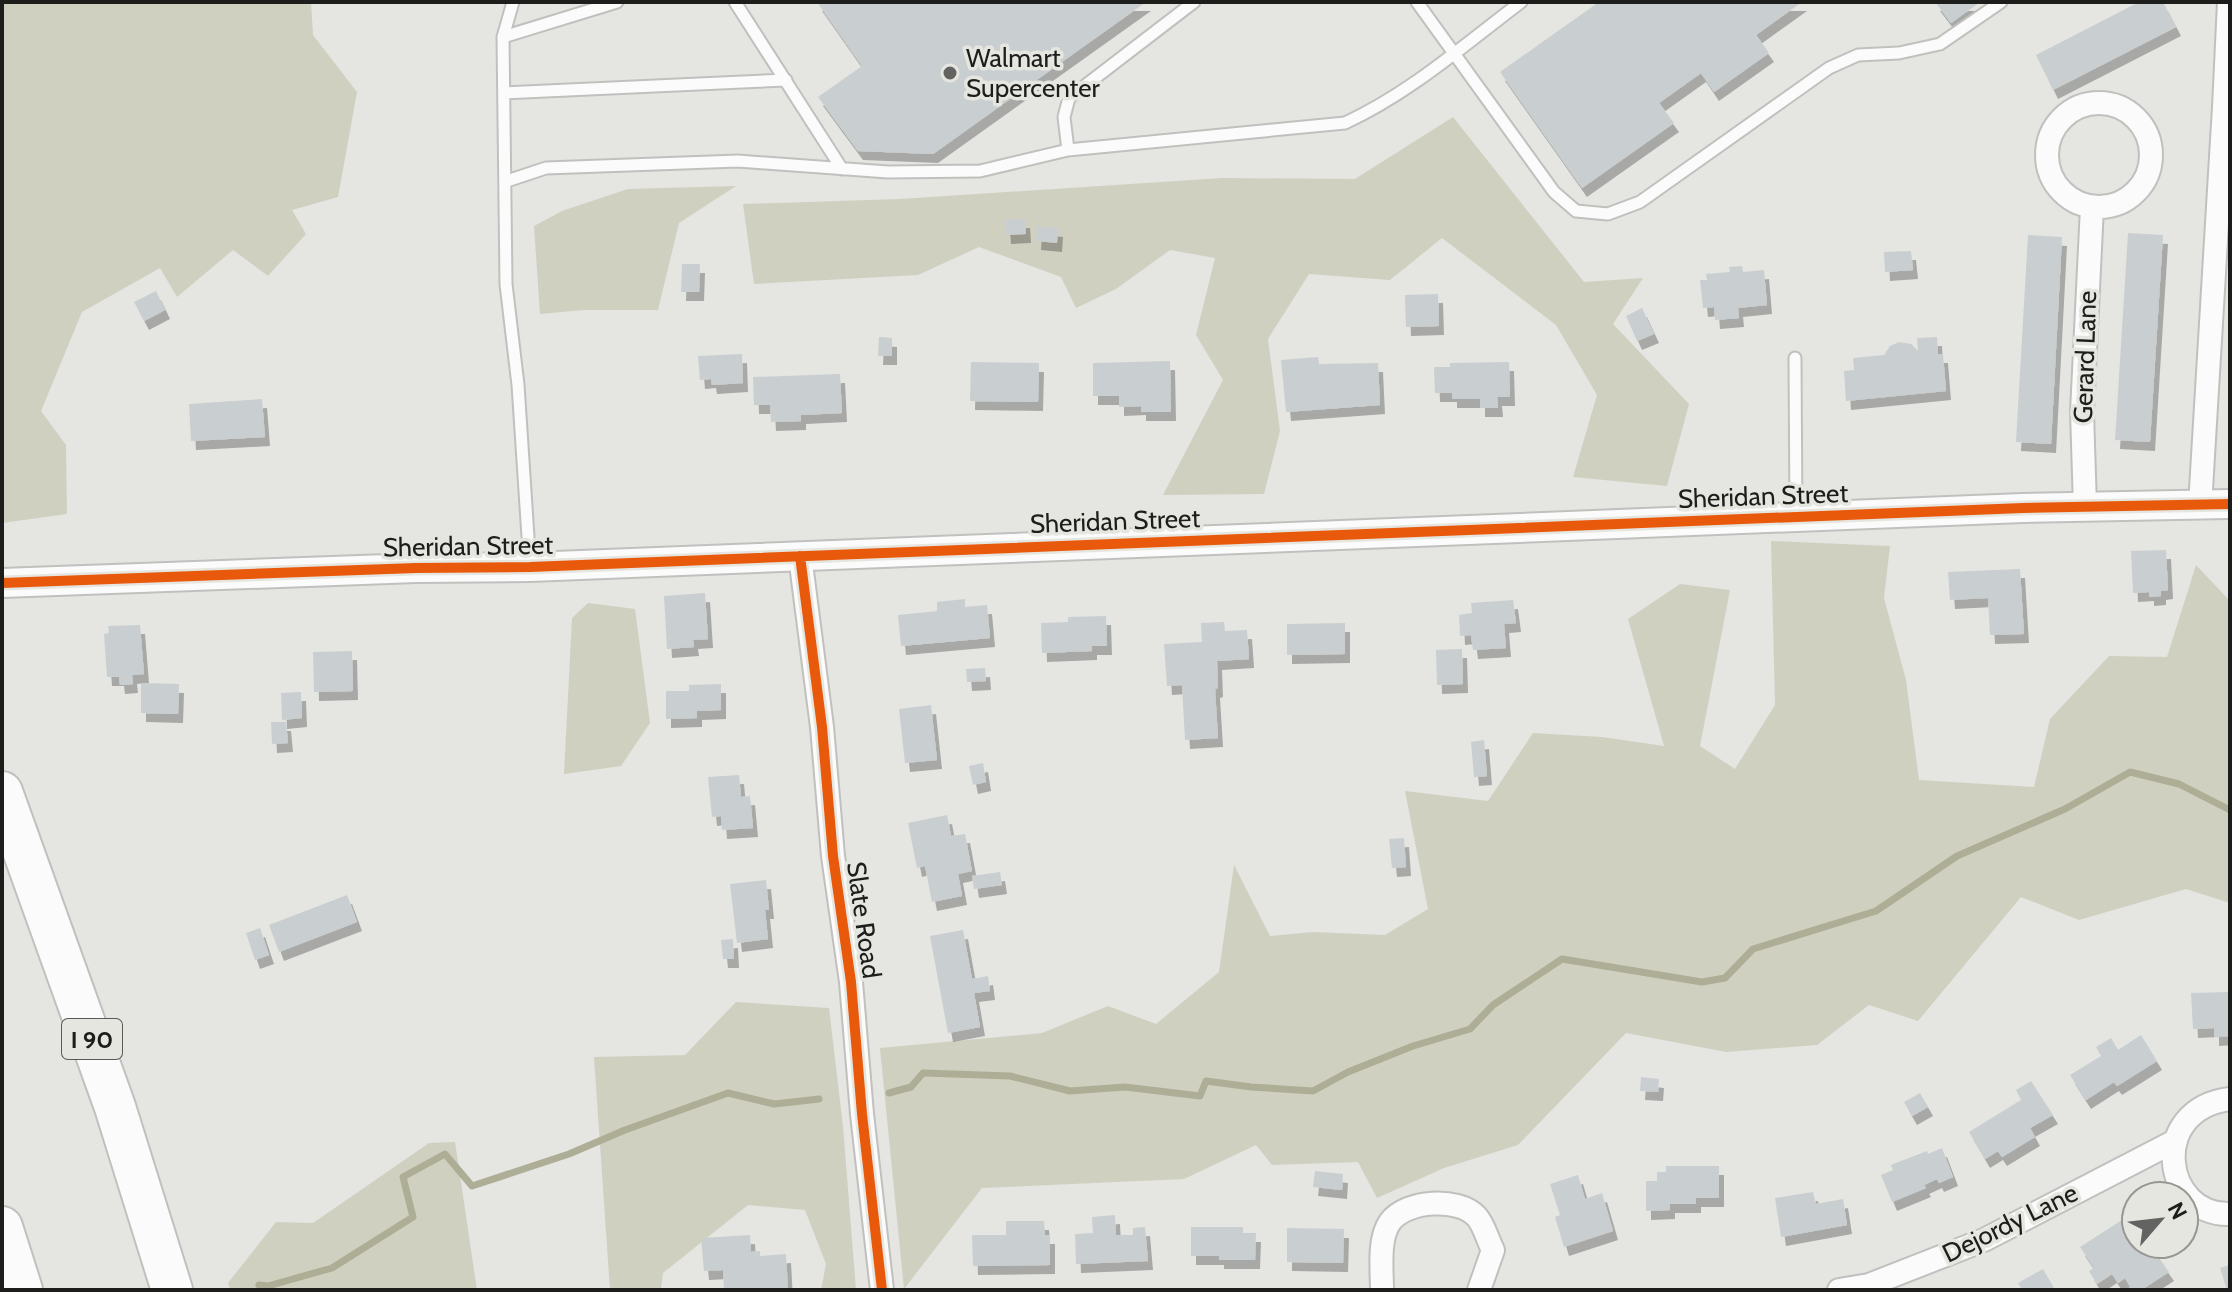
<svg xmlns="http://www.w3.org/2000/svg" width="2232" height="1292" viewBox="0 0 2232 1292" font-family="Cabin,sans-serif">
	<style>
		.green { fill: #d0d0c0 }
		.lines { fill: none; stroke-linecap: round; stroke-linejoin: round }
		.stream { stroke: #aead96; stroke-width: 7 }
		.building { fill: #c9cfd0; filter: url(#shadow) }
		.service-casing { stroke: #c0c0be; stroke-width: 15 }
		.minor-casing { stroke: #c0c0be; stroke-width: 26 }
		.tertiary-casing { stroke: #c0c0be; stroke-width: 32 }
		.motorway-casing { stroke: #c0c0be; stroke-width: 44 }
		.service { stroke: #fbfbfb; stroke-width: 11 }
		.minor { stroke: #fbfbfb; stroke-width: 22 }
		.tertiary { stroke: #fbfbfb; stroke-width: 28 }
		.motorway { stroke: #fbfbfb; stroke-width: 40 }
		.cycleway-casing { stroke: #e6e6e1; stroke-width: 15 }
		.cycleway { stroke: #e8590c; stroke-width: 10 }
		.poi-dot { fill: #636361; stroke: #e6e6e1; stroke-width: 3 }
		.labels { text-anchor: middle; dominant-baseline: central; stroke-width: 7; stroke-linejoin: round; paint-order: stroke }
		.shield { fill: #e6e6e1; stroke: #595957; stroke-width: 2 }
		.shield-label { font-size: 24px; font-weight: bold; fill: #1d1d1c }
		.poi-label { font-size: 26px; fill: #1d1d1c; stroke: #e6e6e1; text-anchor: start }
		.street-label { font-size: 26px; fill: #1d1d1c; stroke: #e6e6e1 }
	</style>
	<defs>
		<filter id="shadow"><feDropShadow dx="5" dy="9" stdDeviation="0" flood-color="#0004"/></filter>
	</defs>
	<rect width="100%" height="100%" fill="#e5e5e2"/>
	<path class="green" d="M2,2H311L313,35L357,92L338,197L292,210L306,234L268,276L233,250L177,297L160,268L82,312L41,411L66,445L67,514L2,523Z
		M1453,117L1584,282L1643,278L1613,324L1689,404L1667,486L1573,477L1597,395L1556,325L1442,238L1390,280L1309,274L1268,339L1280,431L1264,494L1163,495L1223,380L1196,335L1215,258L1170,250L1116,289L1076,308L1061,277L979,247L918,275L754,284L743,204L900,199L1222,178L1355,179Z
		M736,186L679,223L658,310H584L540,314L534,226L562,211L628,189Z
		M1771,541L1890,546L1884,598L1906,680L1919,780L2034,787L2050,719L2109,656L2167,657L2196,565L2230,601V903L2186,889L2079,920L2021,897L1918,1021L1869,1005L1817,1045L1726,1052L1626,1033L1518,1145L1444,1168L1377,1198L1358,1162L1272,1165L1256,1145L1184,1179L982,1188L904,1289L880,1048L1042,1033L1108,1006L1156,1024L1219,972L1234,865L1270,936L1313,932L1385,935L1428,909L1405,791L1488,801L1533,733L1602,737L1664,746L1628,619L1680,584L1730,590L1700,746L1735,769L1775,705Z
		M588,603L635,609L650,723L621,766L564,774L572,618Z
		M736,1002L829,1008L843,1126L856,1290H821L826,1264L805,1210L748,1205L663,1273L661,1290H610L594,1057L685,1055Z
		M455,1142L477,1290H230L228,1283L276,1222L313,1223L429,1143Z"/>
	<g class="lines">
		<path class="stream" d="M889,1093L911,1087L923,1073L1010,1076L1070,1091L1125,1087L1200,1096L1206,1081L1251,1087L1313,1091L1348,1072L1413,1046L1470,1029L1493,1005L1562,959L1702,982L1725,978L1753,949L1876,911L1957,856L2065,809L2130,772L2179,784L2230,810
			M259,1285L268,1286L332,1268L413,1217L403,1177L445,1154L472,1186L569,1154L625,1130L728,1093L774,1104L819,1099"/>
	</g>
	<path class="building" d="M817,2H1146L933,154L858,151L818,97L862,66Z
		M1599,2H1802L1756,35L1769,53L1714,92L1701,73L1659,103L1674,123L1582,188L1500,72Z
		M1935,2H1980L1951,23Z
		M2139,2H2163L2176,27L2053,90L2036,55Z
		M1025,219L1026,234L1006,235L1005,220Z
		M1037,226L1058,228L1057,243L1036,241Z
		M2128,233L2163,235L2150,442L2115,440Z
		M2028,235L2062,237L2051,444L2016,442Z
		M1911,251L1913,270L1885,272L1884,252Z
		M682,264H700L699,292H681Z
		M1742,266L1743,272L1764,270L1767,305L1738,308L1739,318L1715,320L1714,307L1703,308L1700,280H1707L1706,274L1730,272L1729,267Z
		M156,291L165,310L144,321L134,302Z
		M1438,294L1439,326L1406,327L1405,295Z
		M1642,308L1654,334L1637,341L1626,316Z
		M879,337L892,338V356H878Z
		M1937,337L1938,354H1943L1946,391L1846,401L1844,371L1854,370L1853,358L1884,355L1890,346L1899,342L1911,344L1918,351L1917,338Z
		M742,354L743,383L712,385L711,379L700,380L698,356Z
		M1318,357L1319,364L1378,363L1380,405L1286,412L1281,360Z
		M1170,361L1171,412H1141V406L1119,407V396H1093V363Z
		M971,362L1039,363L1038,402L970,401Z
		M1509,362L1510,397H1497L1498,408H1480V399H1452V393H1435L1434,367H1450V363Z
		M840,374L842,413L801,415V421L771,422L770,405H754L753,377Z
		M262,399L265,437L191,441L189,404Z
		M2166,550L2168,590L2161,591V596L2149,597V592L2133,593L2131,551Z
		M2020,569L2024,634L1990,635L1988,598L1950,600L1948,572Z
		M705,593L708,639L693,640L694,647L667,649L664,596Z
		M965,599V607L987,605L990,638L901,646L898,615L937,611V602Z
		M1513,600L1516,623L1504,624L1506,648L1473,650L1471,635L1460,636L1459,615L1472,613L1471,603Z
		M1106,616L1107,646H1092V651L1042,653L1041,623L1068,622V617Z
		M1224,622L1225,631L1247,630L1249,659L1217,661L1218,688L1215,689L1218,738L1185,740L1182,685L1167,686L1164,644L1202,642L1201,623Z
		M1345,623V654L1287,655V624Z
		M140,625L144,674L132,675L133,684L120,685L119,677H107L104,634L109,633L108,626Z
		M1462,649L1463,684L1437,685L1436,650Z
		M352,651L353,691L314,692L313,652Z
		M985,668L986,681L967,682L966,669Z
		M141,683L179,684L178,714L141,713Z
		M721,684V710L697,711V718L666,719V691H689V685Z
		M301,692L302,718L282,720L281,693Z
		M931,705L937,760L905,763L899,709Z
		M271,722H286L288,743L272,744Z
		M1484,740L1487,776L1474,777L1471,742Z
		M983,763L986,782L973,785L969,766Z
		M739,775L741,797L750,796L753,828L722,830L721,816L712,817L708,777Z
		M947,815L951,836L965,834L972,871L958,874L962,896L932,902L925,866L917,868L908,823Z
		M1404,838L1406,867L1392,868L1389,839Z
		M1000,872L1002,885L974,889L972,876Z
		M766,880L769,910H765L768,939L737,943L730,884Z
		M347,895L357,922L279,952L269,925Z
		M260,928L269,955L255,960L246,933Z
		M963,930L972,979L988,976L990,991L974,993L980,1027L948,1033L930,936Z
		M733,939L734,959H723L721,940Z
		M2230,992V1036L2214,1037V1028L2193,1029L2191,993Z
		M2141,1035L2157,1061L2117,1086L2114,1082L2086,1100L2070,1075L2101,1056L2096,1047L2111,1038L2118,1050Z
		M1641,1077L1659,1079L1658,1092L1640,1091Z
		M2031,1081L2053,1115L2030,1128L2035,1137L2002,1157L1998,1151L1985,1159L1969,1132L2021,1100L2016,1090Z
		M1920,1093L1928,1107L1912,1116L1904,1102Z
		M1942,1148L1953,1177L1939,1183L1937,1179L1924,1185L1926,1188L1892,1202L1881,1175L1893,1170L1891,1165L1927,1151L1928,1154Z
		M1666,1166H1719V1198H1696V1204H1670V1210L1646,1211V1181H1657V1172H1666Z
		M1315,1171L1343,1174L1342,1190L1313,1187Z
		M1578,1175L1585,1199L1602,1193L1613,1231L1564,1247L1555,1217L1560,1215L1550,1184Z
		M1813,1192L1816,1204L1843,1199L1847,1225L1781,1237L1775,1198Z
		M2136,1211V1244H2146L2154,1257L2157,1255L2169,1272L2141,1290H2132L2125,1278L2118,1283L2112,1274L2097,1284L2089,1271L2094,1268L2080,1247Z
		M1115,1215L1116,1235H1133V1228L1145,1227L1148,1261L1076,1264L1075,1234L1093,1233L1092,1217Z
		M1006,1221H1044L1045,1235H1050V1265L973,1266L972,1235H1006Z
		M1191,1227H1243V1233H1256L1255,1260H1219V1256H1191Z
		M1287,1228L1344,1229L1343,1263L1287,1262Z
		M750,1235L751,1252L760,1251V1256L786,1254L788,1290H724L723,1270L704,1271L701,1238Z
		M2230,1265V1290H2227L2220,1268Z
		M2043,1269L2055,1290H2022L2018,1283Z"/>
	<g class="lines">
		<g class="service-casing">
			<path id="service" d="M513,2L503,37L506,284L518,385L530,567
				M735,2L842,169
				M1417,2L1554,192L1576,211L1608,214L1640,202L1829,68L1858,55L1899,53L1940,44L2001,2
				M503,37L617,2
				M504,93L786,80
				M1068,150L1064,117L1069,98L1194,2
				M507,181L546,168L738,161L888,172L980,171L1068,150L1345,123C1410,93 1464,45 1521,2
				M1795,358L1796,517"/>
		</g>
		<g class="minor-casing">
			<path id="minor" d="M2047 155a52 52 0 1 1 104 0a52 52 0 1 1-104 0Z
				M2224,107L2229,2
				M2200,506L2224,107H2230
				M2085,507L2082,412L2092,207
				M800,556L822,727L833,856L851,982L862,1114L882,1290
				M2230,1099C2148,1109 2162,1216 2230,1214
				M1382,1290C1382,1270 1378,1239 1390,1222C1406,1200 1458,1197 1476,1216C1484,1224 1488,1241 1493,1250L1479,1290
				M1839,1290L1869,1285L1984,1240L2175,1141"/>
		</g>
		<g class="tertiary-casing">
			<path id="tertiary" d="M2,583L416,568L530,567L2023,508L2230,504"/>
		</g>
		<g class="motorway-casing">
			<path id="motorway" d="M2,792L115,1107L172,1290
				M2,1227L22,1290"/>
		</g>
		<use href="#service" class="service"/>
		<use href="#minor" class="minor"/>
		<use href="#tertiary" class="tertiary"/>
		<use href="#motorway" class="motorway"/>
		<g class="cycleway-casing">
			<path id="cycleway" d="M800,556L822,727L833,856L851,982L862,1114L882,1290
				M2,583L416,568L530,567L2023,508L2230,504"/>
		</g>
		<use href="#cycleway" class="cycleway"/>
	</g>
	<circle class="poi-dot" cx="950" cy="73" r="8"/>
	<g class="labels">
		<rect class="shield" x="62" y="1019" width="60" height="40" rx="6"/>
		<g class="shield-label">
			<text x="92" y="1039">I 90</text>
		</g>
		<g class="poi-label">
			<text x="966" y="58">Walmart<tspan x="966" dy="30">Supercenter</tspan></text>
		</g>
		<g class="street-label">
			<text transform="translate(2085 357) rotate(-88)">Gerard Lane</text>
			<text transform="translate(1763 496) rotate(-2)">Sheridan Street</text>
			<text transform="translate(1115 521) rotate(-2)">Sheridan Street</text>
			<text transform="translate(468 546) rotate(-1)">Sheridan Street</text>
			<text transform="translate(864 920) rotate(82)">Slate Road</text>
			<text transform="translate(2010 1223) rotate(-26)">Dejordy Lane</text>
		</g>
	</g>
	<rect width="2232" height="1292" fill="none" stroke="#1d1d1c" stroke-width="8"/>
	<g transform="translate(2160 1220) rotate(62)"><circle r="38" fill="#e6e6e1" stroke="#969692" stroke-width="2"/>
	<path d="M0-6L14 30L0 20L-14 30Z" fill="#636361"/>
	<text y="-12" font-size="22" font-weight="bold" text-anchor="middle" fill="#1d1d1c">N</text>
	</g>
</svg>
